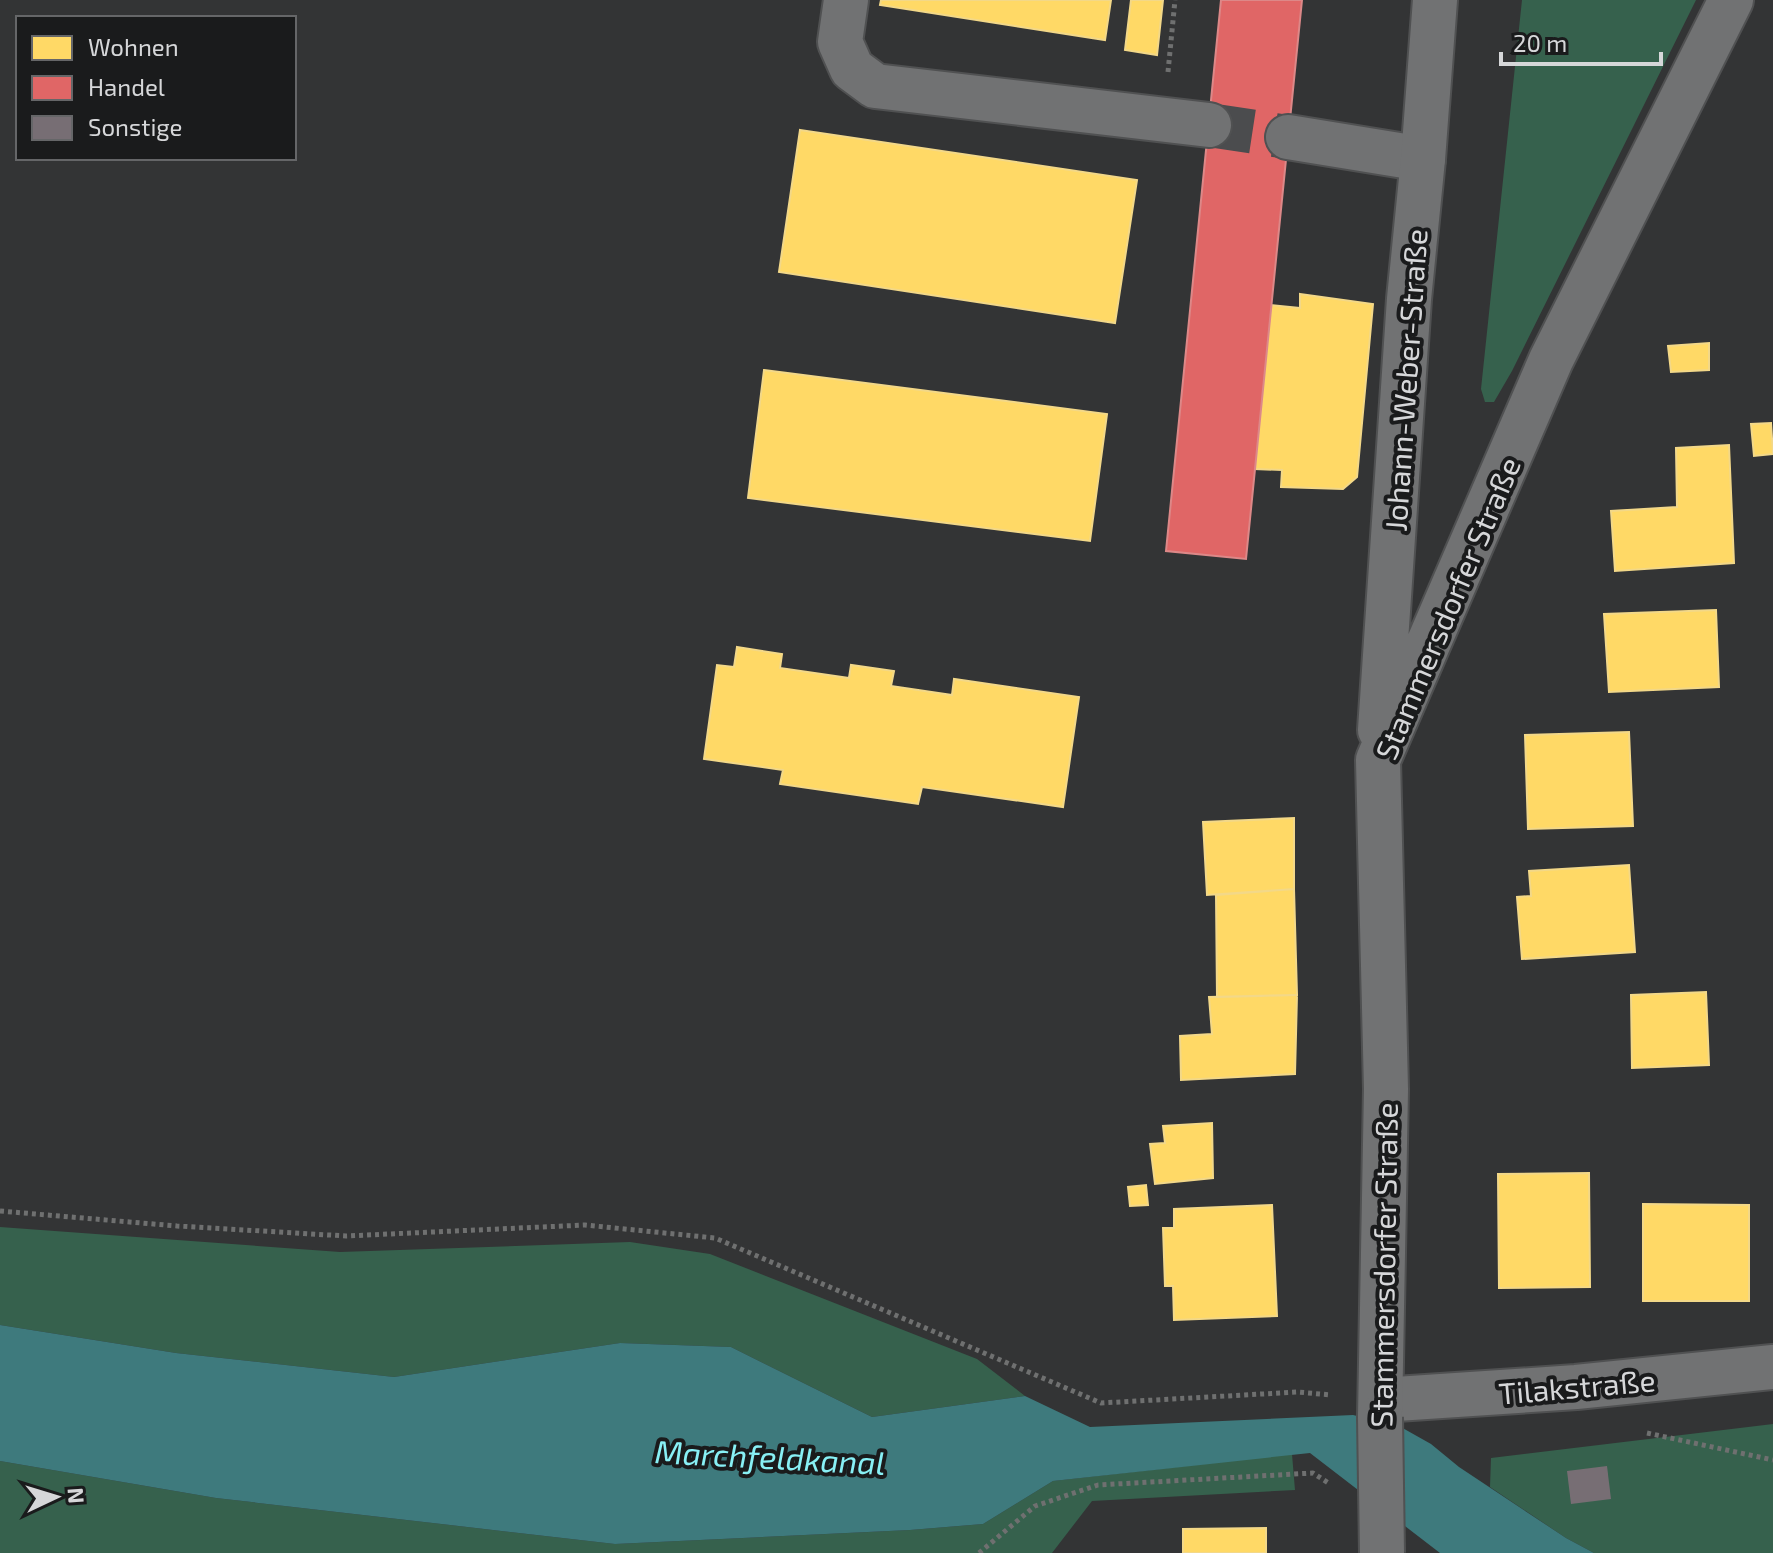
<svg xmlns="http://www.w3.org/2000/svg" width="1773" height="1553" viewBox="0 0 1773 1553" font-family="'Exo 2',sans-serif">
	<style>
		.green { fill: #36614d }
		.water { fill: #3e7a7d }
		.homes { fill: #ffd966; stroke: #f3d888; stroke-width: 2 }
		.shops { fill: #e06666; stroke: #d88; stroke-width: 2 }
		.building { fill: #776e74 }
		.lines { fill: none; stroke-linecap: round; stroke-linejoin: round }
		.street-tunnel { stroke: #4b4c4e; stroke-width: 44; stroke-dasharray: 44 22; stroke-linecap: butt }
		.street-casing { stroke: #505152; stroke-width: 48 }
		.secondary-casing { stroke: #505152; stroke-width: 48 }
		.path { stroke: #6f7070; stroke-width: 5; stroke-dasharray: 4 4; stroke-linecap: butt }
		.street { stroke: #717273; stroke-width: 44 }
		.secondary { stroke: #717273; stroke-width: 44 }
		.secondary-bridge-casing { stroke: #505152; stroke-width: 48; stroke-linecap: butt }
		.secondary-bridge { stroke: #717273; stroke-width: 44 }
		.labels { text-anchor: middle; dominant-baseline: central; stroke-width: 8; stroke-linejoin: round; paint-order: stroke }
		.street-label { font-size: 30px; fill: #d6d7d9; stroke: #1a1b1c }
		.water-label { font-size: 32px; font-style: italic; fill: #88f0f5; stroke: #1a1b1c }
	</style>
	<rect width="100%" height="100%" fill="#333435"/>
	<path class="green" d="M1522,0H1696L1512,371L1494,402H1485L1481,389Z
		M0,1227L340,1252L630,1242L710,1254L977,1359L1025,1396L872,1417L731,1347L620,1343L394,1377L176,1353L0,1325Z
		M1773,1424V1553H1594L1566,1538L1490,1487L1491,1458Z
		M1292,1454L1295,1490L1092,1501L1052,1553H0V1461L216,1498L615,1544L910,1530L983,1524L1053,1481Z"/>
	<path class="water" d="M0,1325L176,1353L394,1377L620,1343L731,1347L872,1417L1025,1396L1090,1427L1353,1415L1399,1426L1431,1444L1459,1467L1566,1538L1594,1553H1440L1310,1453L1053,1481L983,1524L910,1530L615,1544L216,1498L0,1461Z"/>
	<path class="homes" d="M881,0H1111L1105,40L880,5Z
		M1131,0H1163L1157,55L1125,50Z
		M800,130L1137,180L1115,323L779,272Z
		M1300,294L1373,304L1357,477L1343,489L1281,487L1282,470L1255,469L1271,305L1300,308Z
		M1709,343V370L1671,372L1668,346Z
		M764,370L1107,414L1090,541L748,498Z
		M1771,423L1773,454L1754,456L1751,424Z
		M1729,445L1734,563L1615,571L1611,511L1677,507L1676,448Z
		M1716,610L1719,687L1609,692L1604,614Z
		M737,647L782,654L780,668L849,678L851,665L894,671L891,686L952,695L954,679L1079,697L1063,807L922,787L918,804L780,784L783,770L704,759L717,665L734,667Z
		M1629,732L1633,826L1528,829L1525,735Z
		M1294,818V889L1207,895L1203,822Z
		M1629,865L1635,952L1522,959L1517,897L1531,896L1529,871Z
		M1294,889L1297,995L1217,997L1216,895Z
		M1706,992L1709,1065L1632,1068L1631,995Z
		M1297,995L1295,1074L1181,1080L1180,1036L1212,1034L1209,997Z
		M1212,1123L1213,1178L1155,1184L1150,1144L1165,1143L1163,1126Z
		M1589,1173L1590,1287L1499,1288L1498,1174Z
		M1146,1185L1148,1205L1130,1206L1128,1187Z
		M1643,1204L1749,1205V1301H1643Z
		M1272,1205L1277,1316L1174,1320L1173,1286H1165L1163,1228H1174V1209Z
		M1266,1528V1553H1183V1529Z"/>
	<path class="shops" d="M1221,0H1302L1246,559L1166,551Z"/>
	<path class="building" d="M1607,1466L1611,1499L1571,1504L1567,1471Z"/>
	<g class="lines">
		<path class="street-tunnel" d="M1209,125L1288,137"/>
		<g class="street-casing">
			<path id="street" d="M846,0L840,42L852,69L875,86L1209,125
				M1288,137L1423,159
				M1381,1400L1576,1387L1773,1367"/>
		</g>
		<g class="secondary-casing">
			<path id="secondary" d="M1380,730L1409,299L1423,159L1435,0
				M1380,1417L1386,1089L1378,760L1551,360L1731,0"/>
		</g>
		<path class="path" d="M1168,72L1175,0
			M0,1211L177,1226L346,1236L585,1225L715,1238L1101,1403L1298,1392L1331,1395
			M1647,1433L1773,1460
			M979,1553L1035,1506L1098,1485L1313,1473L1330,1484"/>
		<use href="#street" class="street"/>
		<use href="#secondary" class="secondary"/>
		<g class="secondary-bridge-casing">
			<path id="secondary-bridge" d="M1380,1417L1382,1553"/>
		</g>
		<use href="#secondary-bridge" class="secondary-bridge"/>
	</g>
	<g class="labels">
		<g class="street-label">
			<text transform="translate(1405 380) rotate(-86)">Johann-Weber-Straße</text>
			<text transform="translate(1447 608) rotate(-67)">Stammersdorfer Straße</text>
			<text transform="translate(1383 1265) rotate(-89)">Stammersdorfer Straße</text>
			<text transform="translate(1577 1386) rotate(-5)">Tilakstraße</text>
		</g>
		<g class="water-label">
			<text transform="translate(770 1456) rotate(3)">Marchfeldkanal</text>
		</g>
	</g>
	<rect x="16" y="16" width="280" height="144" fill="#1a1b1c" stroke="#656668" stroke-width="2"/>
	<rect x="32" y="36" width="40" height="24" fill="#ffd966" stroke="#656668" stroke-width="2"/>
	<text x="88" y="56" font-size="24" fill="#d6d7d9">Wohnen</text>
	<rect x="32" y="76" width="40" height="24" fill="#e06666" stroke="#656668" stroke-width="2"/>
	<text x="88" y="96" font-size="24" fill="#d6d7d9">Handel</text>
	<rect x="32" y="116" width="40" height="24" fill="#776e74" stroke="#656668" stroke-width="2"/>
	<text x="88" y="136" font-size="24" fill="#d6d7d9">Sonstige</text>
	<g transform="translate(56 1497) rotate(86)" stroke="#1a1b1c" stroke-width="6" paint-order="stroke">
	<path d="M0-6L14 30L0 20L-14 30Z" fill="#d6d7d9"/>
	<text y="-12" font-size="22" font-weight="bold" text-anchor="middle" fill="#d6d7d9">N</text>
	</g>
	<path d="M1501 52v12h160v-12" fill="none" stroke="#d6d7d9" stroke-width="4"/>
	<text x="1513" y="52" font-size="24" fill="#d6d7d9" stroke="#1a1b1c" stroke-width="6" paint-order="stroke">20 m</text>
</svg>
